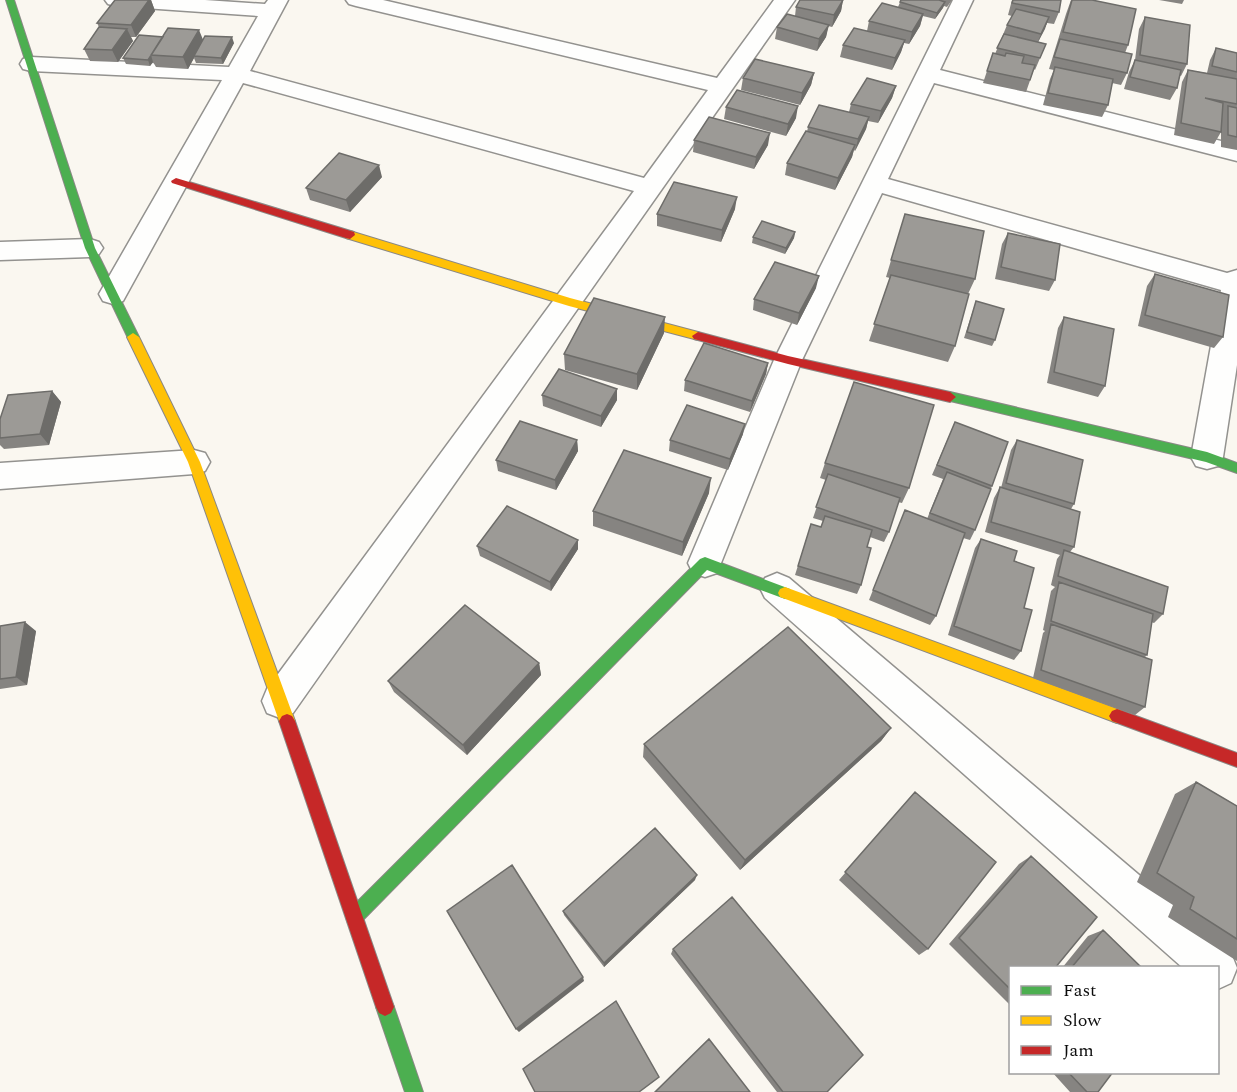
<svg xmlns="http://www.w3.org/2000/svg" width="1237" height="1092" viewBox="0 0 1237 1092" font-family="Spectral,serif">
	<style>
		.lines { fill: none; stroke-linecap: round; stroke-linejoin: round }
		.street-casing { stroke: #93928f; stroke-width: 3 }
		.fast-casing { stroke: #8a8885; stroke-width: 2 }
		.slow-casing { stroke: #8a8885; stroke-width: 2 }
		.jam-casing { stroke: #8a8885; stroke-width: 2 }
		.street { fill: #fefefd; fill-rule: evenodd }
		.fast { fill: #4caf50; fill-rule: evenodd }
		.slow { fill: #ffc107; fill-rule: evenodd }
		.jam { fill: #c62828; fill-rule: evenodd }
		.wall { fill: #868481 }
		.shaded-wall { fill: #6d6c69 }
		.building { fill: #9c9a96; stroke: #6d6c69; stroke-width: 1.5 }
	</style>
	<rect width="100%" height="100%" fill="#faf7f0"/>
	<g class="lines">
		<g class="street-casing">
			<path id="street" d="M105,0H205L265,4L268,0H288L250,71L644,178L708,90L356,6L349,4L346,0H383L717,78L774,0H795L293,713L280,718L267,713L262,701L267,689L634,191L243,83L123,301L113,304L103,301L99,294L222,80L31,71L23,69L20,64L23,59L31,57L229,67L258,16L115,6L108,4Z
				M953,0H973L940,70L1237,145V161L934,83L888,179L1227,273L1237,270V365L1223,457L1218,466L1207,469L1196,466L1191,457L1221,290L882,193L802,360L717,573L705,577L693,573L688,563L774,360Z
				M90,239L99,242L103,248L99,254L90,257L0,260V242Z
				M194,450L205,453L210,462L205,471L194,474L0,489V463Z
				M777,573L789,578L1231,953L1237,968L1231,983L1218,989V968H1183L765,598L760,588L765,578Z"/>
		</g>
		<g class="fast-casing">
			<path id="fast" d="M6,0H14L95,248L139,337L137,340H129L85,248Z
				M950,392L1207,452L1237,463V473L1206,462L946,400L944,397Z
				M705,557L790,589L792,593L790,597L785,599L707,570L360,923L354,925L348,923L346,917L348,911L700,559Z
				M385,998L391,1001L394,1007L423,1092H405L376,1007L379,1001Z"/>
		</g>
		<g class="slow-casing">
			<path id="slow" d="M350,231L570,298L698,332L704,336L698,340L569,306L346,238L345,235Z
				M133,333L139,337L200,462L295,721L292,726L287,728L282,726L279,721L188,462L127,337Z
				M785,587L1117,709L1122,711L1125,716L1122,721L1117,723L780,597L778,593L780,589Z"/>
		</g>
		<g class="jam-casing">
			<path id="jam" d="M176,178L354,232L355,235L350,239L346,238L172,183L171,181Z
				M698,332L788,356L950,392L956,397L950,402L788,364L694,339L692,336Z
				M1117,709L1237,753V767L1112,721L1109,716L1112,711Z
				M287,714L292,716L295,721L394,1007L391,1013L385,1016L379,1013L376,1007L279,721L282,716Z"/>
		</g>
		<use href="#street" class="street"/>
		<use href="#fast" class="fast"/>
		<use href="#slow" class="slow"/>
		<use href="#jam" class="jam"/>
	</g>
	<path class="wall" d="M115,0H151L155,11L136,37H131L133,41L118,62L90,61L84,49L99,27L97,23Z
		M843,0L841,11L832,27L828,26L826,37L817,51L775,39L777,27L795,16L796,7Z
		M901,0H952L947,7L944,6L935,19L923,16L920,26L909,44L904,43L901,52L892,70L840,57L843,45L867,31L869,21L898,7Z
		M1012,0H1061L1059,12L1054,24L1047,23L1038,42L1046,44L1035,70L1034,69L1026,92L983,83L993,53L995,54L1007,25L1012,16L1008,15Z
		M1071,0L1128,45L1125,53L1127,73L1121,85L1112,83L1108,105L1102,117L1043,105L1050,79L1054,70L1049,69L1066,14Z
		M1159,0H1184L1182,4Z
		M1145,17L1187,64L1181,76L1179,75L1177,88L1170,100L1124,89L1129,72L1135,60L1139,29Z
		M203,39L234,43L223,64L196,63L194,58L188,69L156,67L153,62L150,66L126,64L123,58Z
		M1216,48L1237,53V150L1221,147V132L1214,144L1174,135L1182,82L1188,70L1207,73L1210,60Z
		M814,73L811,85L800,105L741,90L743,78Z
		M896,86L892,98L878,123L868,121L866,129L855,151L854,150L852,157L835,190L785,175L787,163L807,132L808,127L849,112L851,104Z
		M726,107L796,118L786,136L724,119Z
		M694,140L768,145L754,169L693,152Z
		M382,177L350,212L310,200L306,188Z
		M735,209L721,242L657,226V214Z
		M905,214L975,279L968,294L955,346L948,362L869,341L890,278L886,277Z
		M795,232L794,238L785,254L752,243L753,237Z
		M1008,233L1055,280L1049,291L995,279L1002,244Z
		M1155,274L1223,337L1214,348L1138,326L1147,286Z
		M816,288L797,325L753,310L754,299Z
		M976,301L995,340L992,346L964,338Z
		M1064,317L1105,386L1098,397L1047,383L1058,328Z
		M664,333L637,390L565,370L564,354Z
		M768,363L766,374L750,412L684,391L685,380Z
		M617,389V400L601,427L543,406L542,395Z
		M52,391L61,402L49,445L4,449L0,445V419Z
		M955,422L992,486L975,530L970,540L963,538L936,616L930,625L869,600L905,510L927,519L943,479L932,475Z
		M743,434L728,470L669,451L670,440Z
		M577,440L578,451L556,490L498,471L496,460Z
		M1017,440L1074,504L1071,509L1074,547L1070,552L1163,614L1154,623L1151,622L1147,655L1145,657V707L1135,715L1033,678L1043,633L1045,631L1043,630L1051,591L1055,587L1051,585L1057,559L1060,555L985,532L994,498L1000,487L1001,488L1011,450Z
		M825,463L909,488L902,503L898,502L889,532L884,542L870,537L867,547L861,585L857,594L795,575L811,524L821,527L823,521L813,518L826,480L820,478Z
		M709,493L682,556L593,526V511Z
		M981,539L1014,561L1024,608L1021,651L1014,660L948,635L975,548Z
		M578,540V549L551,591L480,556L477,546Z
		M0,626L36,631L27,685L0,689Z
		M539,663L541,675L467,755L394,692L388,681Z
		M891,728L881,741L740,870L643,757L644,744Z
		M1196,782L1237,806V961L1168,917L1173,905L1137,882L1175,794Z
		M915,792L928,949L919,955L839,880Z
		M1031,856L1011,968V1006L949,944L1019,864Z
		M695,880L604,967L564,915L563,911Z
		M1103,930L1142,968H1062L1088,936Z
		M673,949L827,1092H777L671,954Z
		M1052,1072H1113L1098,1092H1070Z"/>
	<path class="shaded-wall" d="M149,0H151L155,11L136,37L131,25Z
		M843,0L841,11L832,27L834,15Z
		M945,2L943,8L935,19L937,13Z
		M923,14L920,26L909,44L912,32Z
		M1049,17L1045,29L1036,46L1041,34Z
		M829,25L826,37L817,51L819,39Z
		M127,29L133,41L118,62L112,50Z
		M199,30L204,42L194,56V58L188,69L183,57Z
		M232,37L234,43L223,64L221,58Z
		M905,40L901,52L892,70L895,58Z
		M151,55L153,62L150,66L148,60Z
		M814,73L811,85L800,105L802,93Z
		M896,86L892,98L878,123L881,111Z
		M798,106L796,118L786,136L788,124Z
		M869,117L866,129L855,151L858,139Z
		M770,133L768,145L754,169L756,157Z
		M855,145L852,157L835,190L838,178Z
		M379,165L382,177L350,212L346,200Z
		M737,197L735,209L721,242L722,230Z
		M795,232L794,238L785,254L786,248Z
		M819,276L816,288L797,325L799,313Z
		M665,317L664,333L637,390V374Z
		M768,363L766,374L750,412L752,401Z
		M617,389V400L601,427V416Z
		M52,391L61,402L49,445L40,434Z
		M745,424L743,434L728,470L730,459Z
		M577,440L578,451L556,490L555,480Z
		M711,478L709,493L682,556L683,542Z
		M578,540V549L551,591L550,582Z
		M25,622L36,631L27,685L16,677Z
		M539,663L541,675L467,755L463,745Z
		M891,728L881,741L740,870L745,860Z
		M697,875L695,880L604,967V963Z
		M583,977L584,981L519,1032L516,1029Z"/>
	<path class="building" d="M115,0H149L131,25L97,23Z
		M800,0H843L834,15L796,7Z
		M901,0H939L945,2L937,13L900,2Z
		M1013,0H1061L1059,12L1012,3Z
		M1072,0H1092L1136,9L1128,45L1063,32Z
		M882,3L923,14L912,32L869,21Z
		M1016,9L1049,17L1041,34L1007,25Z
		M787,14L829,25L819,39L777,27Z
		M1145,17L1190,25L1187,64L1140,55Z
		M99,27L127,29L112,50L84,49Z
		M168,28L199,30L183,57L151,55Z
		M854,28L905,40L895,58L843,45Z
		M1004,34L1046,44L1040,58L997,48Z
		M139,35L163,37L148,60L123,58Z
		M205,36L232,37L221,58L194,56Z
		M1060,39L1132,54L1127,73L1054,57Z
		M1216,48L1237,53V72L1212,66Z
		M993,53L1005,56L1006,53L1024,56L1022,63L1035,65L1030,80L987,71Z
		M755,59L814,73L802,93L743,78Z
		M1135,60L1181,70L1177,88L1130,77Z
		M1055,67L1113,79L1108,105L1048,93Z
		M1188,70L1237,79V104L1205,98L1223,103L1221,132L1181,123Z
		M867,78L896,86L881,111L851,104Z
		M737,90L798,106L788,124L726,107Z
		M819,105L869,117L858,139L808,127Z
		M1228,106L1237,108V137L1228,135Z
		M709,117L770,133L756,157L694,140Z
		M806,131L855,145L838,178L787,163Z
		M339,153L379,165L346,200L306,188Z
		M674,182L737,197L722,230L657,214Z
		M905,214L984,231L975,279L891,260Z
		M762,221L795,232L786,248L753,237Z
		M1008,233L1060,244L1055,280L1001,267Z
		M775,262L819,276L799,313L754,299Z
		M1155,274L1229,295L1223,337L1145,315Z
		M891,275L969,294L955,346L874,324Z
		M594,298L665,317L637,374L564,354Z
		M976,301L1004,309L995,340L967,332Z
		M1064,317L1114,329L1105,386L1054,372Z
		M704,343L768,363L752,401L685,380Z
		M559,369L617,389L601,416L542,395Z
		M854,382L934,405L909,488L825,463Z
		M52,391L40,434L0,438V419L8,395Z
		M687,405L745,424L730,459L670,440Z
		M520,421L577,440L555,480L496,460Z
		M955,422L1008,442L992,486L937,465Z
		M1017,440L1083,460L1074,504L1006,483Z
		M624,450L711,478L683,542L593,511Z
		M947,472L991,489L975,530L930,513Z
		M828,474L900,498L889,532L816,507Z
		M1000,487L1080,512L1074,547L991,522Z
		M507,506L578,540L550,582L477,546Z
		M905,510L965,533L936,616L873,590Z
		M825,516L872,530L867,547L871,548L861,585L798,566L811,524L821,527Z
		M981,539L1017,551L1014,561L1034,568L1024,608L1032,610L1021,651L954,626Z
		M1064,550L1168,587L1163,614L1058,576Z
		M1059,582L1153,614L1147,655L1051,621Z
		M465,605L539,663L463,745L388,681Z
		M25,622L16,677L0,679V626Z
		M1051,624L1152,660L1145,707L1041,670Z
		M788,627L891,728L745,860L644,744Z
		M1196,782L1237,806V939L1190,909L1194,897L1157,873Z
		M915,792L996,862L928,949L845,872Z
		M655,828L697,875L604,963L563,911Z
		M1031,856L1097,917L1055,968H1011V990L959,938Z
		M512,865L583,977L516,1029L447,911Z
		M732,897L863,1055L827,1092H783L673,949Z
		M1103,930L1142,968H1071Z
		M616,1001L659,1077L639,1092H535L523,1069Z
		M709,1039L750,1092H655Z
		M1068,1072H1113L1098,1092H1087Z"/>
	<rect x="1009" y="966" width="210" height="108" fill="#ffffff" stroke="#9e9e9e" stroke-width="1.5"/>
	<rect x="1021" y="986" width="30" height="9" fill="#4caf50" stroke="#9e9e9e" stroke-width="1.5"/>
	<text x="1063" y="996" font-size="18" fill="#0c0c0c">Fast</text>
	<rect x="1021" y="1016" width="30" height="9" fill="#ffc107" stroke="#9e9e9e" stroke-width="1.5"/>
	<text x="1063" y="1026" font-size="18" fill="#0c0c0c">Slow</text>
	<rect x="1021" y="1046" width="30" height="9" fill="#c62828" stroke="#9e9e9e" stroke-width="1.5"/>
	<text x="1063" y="1056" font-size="18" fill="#0c0c0c">Jam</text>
</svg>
